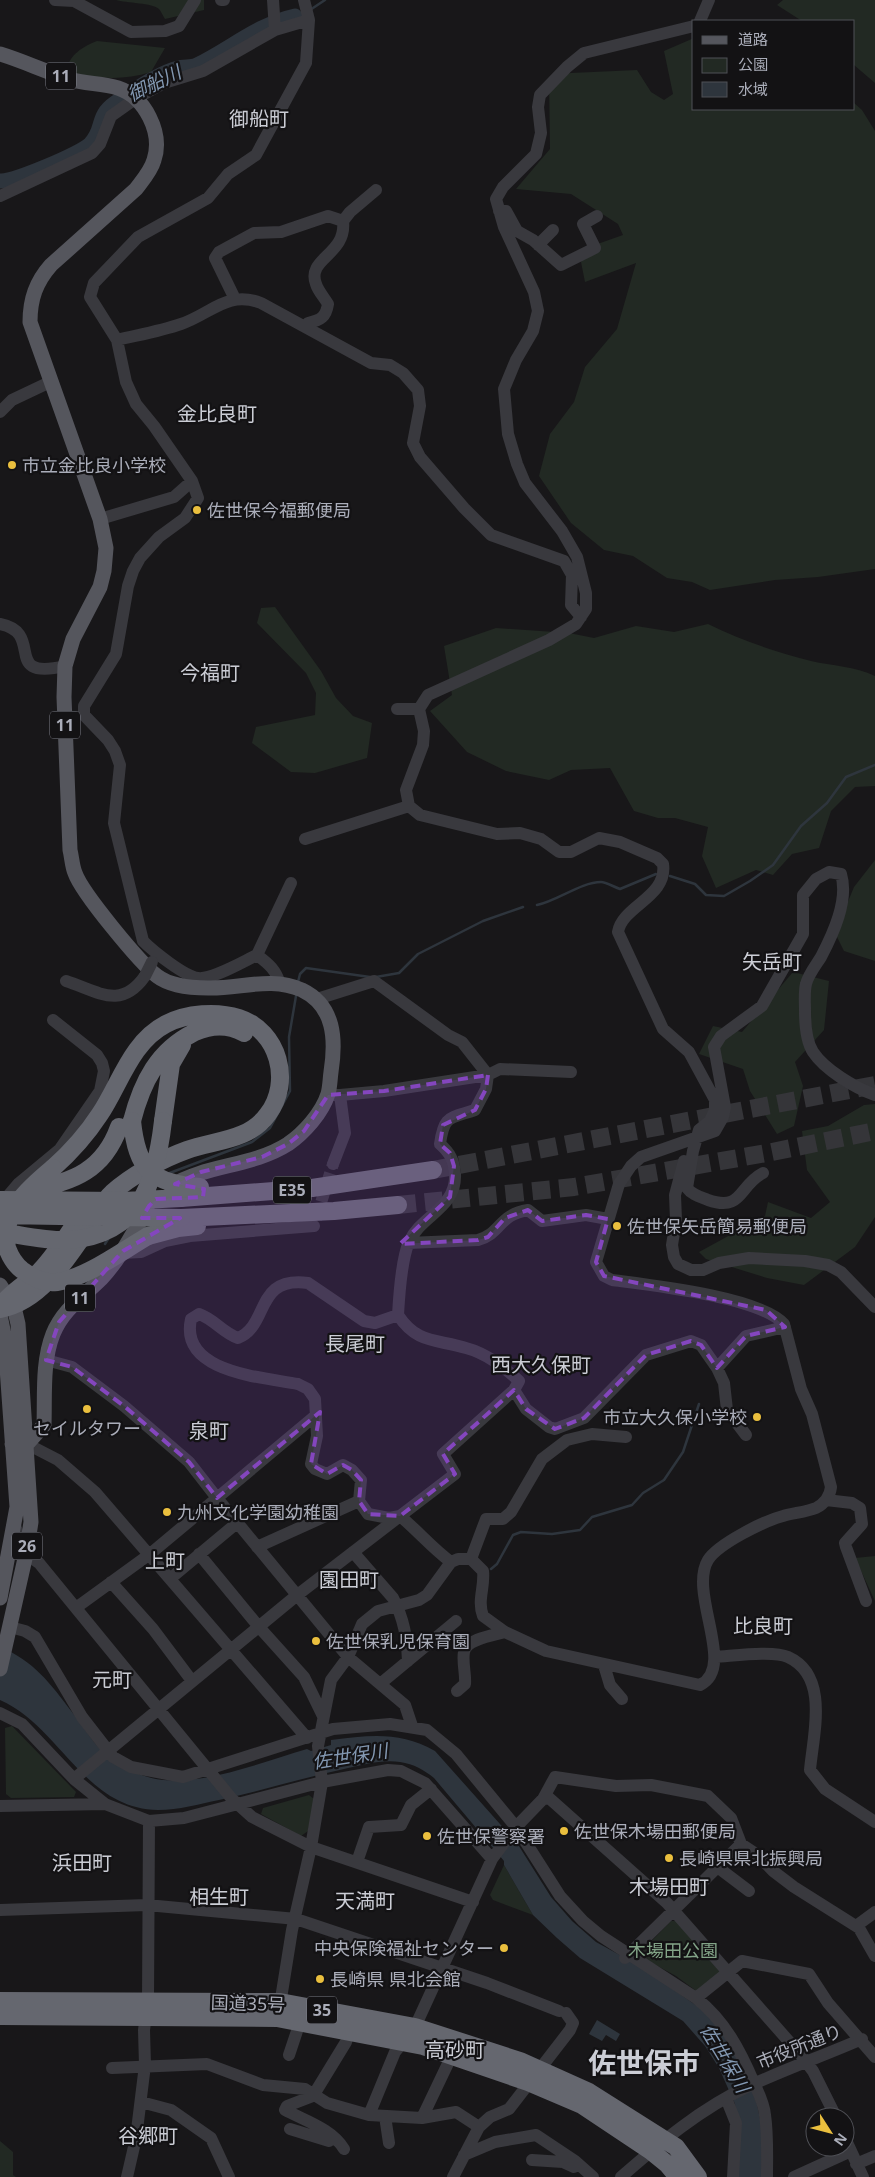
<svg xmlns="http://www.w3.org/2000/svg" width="875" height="2177" viewBox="0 0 875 2177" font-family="'Noto Sans','Noto Sans JP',sans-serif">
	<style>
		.green { fill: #222923 }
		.water { fill: #2e353d }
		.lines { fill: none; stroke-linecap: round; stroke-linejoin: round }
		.stream { stroke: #2e353d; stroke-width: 2.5 }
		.river { stroke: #2e353d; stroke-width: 15 }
		.minor-tunnel { stroke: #353539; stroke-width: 12; stroke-dasharray: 12 6; stroke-linecap: butt }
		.highway-tunnel { stroke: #353539; stroke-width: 18; stroke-dasharray: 18 9; stroke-linecap: butt }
		.minor { stroke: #39393e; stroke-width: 12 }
		.major { stroke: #55565d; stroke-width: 15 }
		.highway { stroke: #65676f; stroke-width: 18 }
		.minor-bridge { stroke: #39393e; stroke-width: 12 }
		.highway-bridge { stroke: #65676f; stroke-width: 18 }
		.marked { fill: #8446be; fill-opacity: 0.2; stroke: #8446be; stroke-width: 4; stroke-dasharray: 10 6; stroke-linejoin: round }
		.poi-dot { fill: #eabf3e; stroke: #131214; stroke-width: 2 }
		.labels { text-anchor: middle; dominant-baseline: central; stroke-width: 4.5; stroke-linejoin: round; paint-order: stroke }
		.shield { fill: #131214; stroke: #7d7e88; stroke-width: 1 }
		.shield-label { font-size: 16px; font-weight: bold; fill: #aaadb9 }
		.poi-label { font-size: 18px; fill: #aaadb9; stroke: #131214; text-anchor: start }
		.park-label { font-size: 18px; fill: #82a387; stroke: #131214 }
		.street-label { font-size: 18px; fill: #aaadb9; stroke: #131214 }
		.water-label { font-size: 19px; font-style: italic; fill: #8398b2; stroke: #131214 }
		.quarter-label { font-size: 20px; fill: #cbcdd5; stroke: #131214 }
		.town-label { font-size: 28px; font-weight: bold; fill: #cbcdd5; stroke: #131214 }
	</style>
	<rect width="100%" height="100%" fill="#181719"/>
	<path class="green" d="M116,0H204V10L165,19C163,16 161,11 159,9C153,3 126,3 116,0Z
		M783,0H875V83L854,65V21H802L777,5Z
		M694,38V109H854V103L862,110L875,131V569L818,577L775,580L710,590L692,582L667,578L633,556L604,550L571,523L539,476L550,434L574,402L585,367L617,329L636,263L585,282L581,262L589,247L623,235L618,224L571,194L516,189L550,149L549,77L571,73L637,70L651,92L664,100L673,94L664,51Z
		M97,41L165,48L151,72C122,81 95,79 67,71C68,55 84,46 97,41Z
		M275,607L321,671L336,698L353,716L372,723L367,758L315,773L291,772L252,743L256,727L315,715L316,693L306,673L257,623L261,608Z
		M708,624C741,640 775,652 811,661C832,666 855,666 875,676V786L855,787L831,811L819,848L792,854L773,875L756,870L716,888L702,856L708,827L675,818H658L634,811L610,768L571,770L549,780L506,771L467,752L430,711L452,695L444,646L496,628L569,633L594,638L636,626L674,632Z
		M875,860V961L844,951L835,933L854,887Z
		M793,972L829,981L824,1030L795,1062L803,1086L794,1126L777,1134L750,1091L743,1069L699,1054L713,1026L742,1032Z
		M875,1104V1217L855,1247L804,1285L767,1278L706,1259L699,1252L765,1216L768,1202L811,1218L830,1202L807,1170L802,1131L828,1126L864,1105Z
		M875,1556V1601L855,1558Z
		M12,1726L76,1792L74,1797L11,1798L6,1794L5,1728Z
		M309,1795L314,1799L308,1831L301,1836L261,1814L263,1808Z
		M504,1865L533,1915L493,1900L490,1895Z
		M671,1921H677L720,1972L699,1993L676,1976L641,1957L640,1953Z
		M0,2141L13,2152V2175L16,2177H0Z"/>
	<path class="water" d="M0,1647C34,1661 50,1683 72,1712C82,1724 91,1740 102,1751C118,1765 141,1778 163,1780C208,1784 263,1762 307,1749L311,1751L331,1745V1740C370,1735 400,1731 435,1751L517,1843L551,1897L572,1921L596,1942L638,1965L710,2015L740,2060L757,2104L762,2129V2177H739L735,2104L719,2068L705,2046L683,2021L580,1958L557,1938L533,1915L504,1865V1861L434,1778C424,1770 414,1764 400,1762C383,1759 361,1765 344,1769C302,1778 261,1791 219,1800C199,1804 179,1810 158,1810C84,1809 60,1726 0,1700Z
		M597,2020L620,2034L616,2041L606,2035L602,2041L589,2034Z"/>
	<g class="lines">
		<path class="stream" d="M310,10L325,0
			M295,16L302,13
			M670,876L695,884L706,895L724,896L750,881L773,865L801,826L827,803L846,777L875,765
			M537,905C557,901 581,882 601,882C606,882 614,887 620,889L656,874
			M376,977L399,973L418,954L483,921L523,907
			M298,982L300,974L306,968L370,977
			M167,1174L252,1142L270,1128L290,1091L289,1037L296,996
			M105,1244L110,1236
			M491,1569L497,1564L513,1535L521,1532L552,1534L580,1530L592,1517L632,1505L643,1493L664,1480L683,1452L699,1404"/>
		<path class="river" d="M0,181C13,182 82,153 90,144C105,129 95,117 115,103C132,91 158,73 178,68C184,66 191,68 197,65C230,49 258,24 295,16"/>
		<path class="minor-tunnel" d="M316,1219L333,1164"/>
		<path class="highway-tunnel" d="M433,1170L875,1085
			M398,1205L574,1187L772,1152L875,1131"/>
		<path class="minor" d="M55,0L74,1L131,32L165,31L179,26L195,0
			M221,0H224
			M273,0L275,30
			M700,21L709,0
			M694,26L584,53L567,67L540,95L538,107L541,133L536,154L503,187L496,199L504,227L534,292L538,311L533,331L516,360L504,389L508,434L517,464L525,483L562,531L577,557L586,593V609L576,624L549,640L428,695L419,709L424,731L423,745L406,790L409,806L420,815L497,834L520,833L541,839L559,852H571L599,838L620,842L657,858L663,864C668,897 622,906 618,932L663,1029L689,1052L715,1100V1110L710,1121L699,1130L693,1151L687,1188C692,1195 701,1197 708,1200C743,1212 738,1186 763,1173
			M0,196L92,153L100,144L111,116L135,99L164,83L203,71L275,30L309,20
			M499,211H506L517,231L533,240L561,265L595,248L583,224L597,216
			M538,245L553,230
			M235,299L215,258L219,252L254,233L281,232L328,216L343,221L350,212L376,190
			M305,327L308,323C321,320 326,317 328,304C324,297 318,291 316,284C306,258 347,255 343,221
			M117,340C138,335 161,331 181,324C211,314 227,290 261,303L371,363L390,365L403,373L418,390L420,406L413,443L420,457L464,508L491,535L564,561L572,575L571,605L581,617
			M0,412L12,400L50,382
			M100,519L174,497L192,481
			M0,624C46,633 0,681 65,666
			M397,709H419
			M305,839L409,806
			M291,883L257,955C244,961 212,980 198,978C184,976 153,951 143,941L114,823L120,765L115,751L108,740L84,715V706L116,654L128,586L133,571L140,558L159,537L185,518L198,498L192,481L154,426L136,404L126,382L117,340L90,297L94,283L138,237L208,198L228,174L256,155L306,63L309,20L304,0
			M257,955C269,964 276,970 280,984
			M66,981C99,992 121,1010 145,976
			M317,999L374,981L448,1035L462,1042L488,1075L486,1089L475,1110C449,1119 444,1115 440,1144C450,1153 454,1160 455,1174C457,1208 421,1215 409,1242C402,1258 399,1297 398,1315C417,1344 436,1339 466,1348C485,1353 505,1367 519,1381L514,1390L443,1454L455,1474L400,1516L389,1518L368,1514L359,1501L361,1480L352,1470L343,1465L327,1474L315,1469L311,1464L317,1436L315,1399L308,1389L298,1384C263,1377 179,1373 191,1319L199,1314C214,1319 223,1333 238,1338C270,1325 254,1276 308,1283L364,1321L375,1323L398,1315
			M333,1095H340L345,1133L333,1164
			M340,1095L384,1091L488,1075L500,1069L571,1072
			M684,1161L675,1195L676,1220L672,1245L674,1257L678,1264L691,1270H703L719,1263L749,1258L805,1261L828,1265L841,1272L875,1307
			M2,1203L19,1183L60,1149L100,1091L104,1071L102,1063L97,1055L53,1020
			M408,1243L478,1240C502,1233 498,1215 528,1210L542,1221L586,1215L608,1219
			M122,1253L141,1252L165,1241L190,1236L314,1226
			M46,1360L72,1367L124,1406L189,1462L217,1498L150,1554L77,1607
			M717,1368L746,1336L785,1327
			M514,1390L526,1409L549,1427L555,1429L584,1418L646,1355L691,1341L701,1345L717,1368L724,1383L727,1410L746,1435
			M315,1416L217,1498L348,1657L405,1705L412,1726
			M27,1444L58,1460L95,1492L307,1738
			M826,1500L852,1503L860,1508L862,1524L845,1543L846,1547L866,1601
			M15,1526L26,1554L39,1563L232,1799L252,1817L311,1847L473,1902
			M257,1547L359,1501
			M353,1552L393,1598C404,1619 407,1638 408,1661
			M199,1554L259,1627L304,1677L323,1716
			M471,1559L486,1519H503L511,1512L542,1459L567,1440L592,1434L626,1437
			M171,1578L237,1523
			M111,1582L153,1629L192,1681
			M10,1627L25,1631L35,1637L82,1717L113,1757L131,1767L183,1777L333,1729L390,1724L427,1730L456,1754L516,1827L560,1896L583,1921L601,1936L696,1998C725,2021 740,2050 754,2083C759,2094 764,2103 765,2115C768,2135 767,2157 767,2177
			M715,1657C733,1656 773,1650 788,1657C830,1676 813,1735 810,1770L825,1789L875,1822
			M604,1665L610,1685L622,1699
			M380,1684L456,1621
			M457,1691L465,1684C466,1674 462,1662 464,1652C466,1639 494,1635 505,1632
			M0,1713L22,1724L74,1779L105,1804L149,1821L184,1818L322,1782L388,1770L401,1771L425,1783L492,1859
			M74,1779L296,1596L400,1516C418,1531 432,1548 451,1562
			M543,1799L555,1777L616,1786L651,1785L708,1796L731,1818L741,1844L759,1856L773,1871L794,1887L859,1928L875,1956
			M0,1806L105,1804
			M357,1862L369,1827L401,1825L411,1805L431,1789
			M716,1866L749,1891
			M0,1910L147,1905L296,1919L487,1983L559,2011
			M856,1926L875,1912
			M625,1958L741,1844
			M696,1998L742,1961L809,1974L828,2003L875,2057
			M279,2011L292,1930L311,1847L322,1782L318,1746L331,1680L348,1657L362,1624L378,1611L419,1600L427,1595L451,1562L458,1559H471L483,1571C485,1587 477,1600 483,1616L505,1632L546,1651L700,1685C737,1667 688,1593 708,1560C718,1544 764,1521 783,1516C793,1513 806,1512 816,1508C824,1504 830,1496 831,1487L812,1414L801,1389L784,1324C760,1297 650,1285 612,1280L604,1276L596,1262L619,1184L631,1166L641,1157L715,1131L723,1117L725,1107L714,1047L721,1036L762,1006L803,934V895L816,879L829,872L841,874C849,900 833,934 821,957C816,965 808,975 806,984C804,992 805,1002 805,1011C805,1023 806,1041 813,1052C825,1070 855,1088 875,1095
			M289,2055L300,2022
			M112,2068L207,2064L263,2085L305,2089L327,2103L369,2115L422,2118L456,2112L479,2127L490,2117L509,2109L570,2030L573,2023L566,2013
			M726,2098L736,2123L733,2177
			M141,2102L171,2110L211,2138L229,2177
			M369,2115L395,2052L415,2027L492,1859L516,1827L543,1799L549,1798L667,1903L800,2054L813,2071L836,2117
			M385,2116L389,2143
			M422,2118L452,2055
			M290,2129L329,2141
			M845,2138L863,2177
			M344,2149C332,2129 306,2121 285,2110L287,2106L313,2096L346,2042L349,2032
			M464,2155L495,2142L536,2135L575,2161L593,2177
			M532,2160L563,2162L574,2167
			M856,2164L875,2156
			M127,2177L136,2138L145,2065L144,2030L148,2000L149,1821
			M453,2177L479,2127
			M621,2177C660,2143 701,2108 749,2086C786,2069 825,2055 862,2039
			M794,2177L851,2151"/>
		<path class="major" d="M0,54C23,61 46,72 69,79C85,84 102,83 118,88C145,97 163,133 154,160C151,171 142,181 136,189L51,265C36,282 30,299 30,322L100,519L106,548L104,571L100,587L73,639L65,666L64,697L70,850C72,858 72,866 75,873C82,893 140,963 157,976C170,986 192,988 208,988C240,989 271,976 302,990C335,1006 336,1040 331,1072C330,1079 330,1087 328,1094C322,1113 304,1133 288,1144C252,1167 207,1164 171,1186
			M0,1285L14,1307L18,1324L31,1522L26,1554L0,1669
			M0,1315L5,1340L17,1507L0,1598
			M12,1444H27L44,1425C45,1395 42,1362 53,1334C63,1309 83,1297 101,1279C120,1259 133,1233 147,1209"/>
		<path class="highway" d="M132,1121C142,1082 158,1050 195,1032C211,1025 228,1024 244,1033
			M163,1121L171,1064L182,1045
			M181,1198L312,1188L433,1170
			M181,1218L334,1211L398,1205
			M148,1236L178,1228L197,1226
			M0,1307C11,1291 27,1284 40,1271C59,1251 72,1227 88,1205
			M0,1309C43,1302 72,1251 95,1218C100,1210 105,1199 112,1193C132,1175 162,1159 187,1150C215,1140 249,1141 268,1114C292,1082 279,1031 239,1018C217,1011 187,1013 166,1024C131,1042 120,1084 100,1114C87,1134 71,1152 53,1168
			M0,2001L280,2002L415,2027L520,2061L589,2092L676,2147L698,2177
			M0,2016L277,2018L423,2046L528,2082L582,2105L651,2151L667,2164L678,2177"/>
		<path class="minor-bridge" d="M145,976L152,962"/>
		<path class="highway-bridge" d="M132,1121C137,1170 151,1183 200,1187
			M53,1168C29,1188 0,1212 7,1248C10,1256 14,1264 22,1270C32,1277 43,1284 57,1282C86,1278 122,1251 148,1236
			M30,1189C74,1183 104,1169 119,1127
			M0,1200L124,1201L181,1198
			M0,1215L181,1218
			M0,1232C22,1235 46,1241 69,1240C140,1235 156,1182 163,1121"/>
	</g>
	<path class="marked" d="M488,1075L486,1089L475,1110L443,1125L440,1144L450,1153L454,1166L450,1197L400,1244L478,1240L488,1237L505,1218L528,1210L542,1221L586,1215L608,1219L596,1262L604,1276L766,1310L785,1327L746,1336L717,1368L701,1345L691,1341L646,1355L584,1418L555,1429L526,1409L514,1390L443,1454L455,1474L400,1516L368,1514L359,1501L361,1480L352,1470L343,1465L327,1474L311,1464L320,1412L217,1498L189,1462L124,1406L72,1367L46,1360L59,1322L123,1251L180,1218H142L149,1206L156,1199L203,1197L204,1189L175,1184L201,1172L262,1157L288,1144L304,1131L328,1095L384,1091Z"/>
	<g class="poi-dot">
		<circle cx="12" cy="465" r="5"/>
		<circle cx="197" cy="510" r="5"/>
		<circle cx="617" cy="1226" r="5"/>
		<circle cx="87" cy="1409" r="5"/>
		<circle cx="757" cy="1417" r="5"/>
		<circle cx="167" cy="1512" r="5"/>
		<circle cx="316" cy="1641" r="5"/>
		<circle cx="564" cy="1831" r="5"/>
		<circle cx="427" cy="1836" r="5"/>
		<circle cx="669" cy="1858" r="5"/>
		<circle cx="504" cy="1948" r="5"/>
		<circle cx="320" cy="1979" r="5"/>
	</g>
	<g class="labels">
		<g class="shield">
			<rect x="46" y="62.5" width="30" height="27" rx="4"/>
			<rect x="50" y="711.5" width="30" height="27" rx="4"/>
			<rect x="273" y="1176.5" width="38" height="27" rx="4"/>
			<rect x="65" y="1284.5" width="30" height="27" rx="4"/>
			<rect x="12" y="1532.5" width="30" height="27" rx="4"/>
			<rect x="307" y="1996.5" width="30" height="27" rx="4"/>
		</g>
		<g class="shield-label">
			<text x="61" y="76">11</text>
			<text x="65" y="725">11</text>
			<text x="292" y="1190">E35</text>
			<text x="80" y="1298">11</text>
			<text x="27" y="1546">26</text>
			<text x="322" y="2010">35</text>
		</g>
		<g class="poi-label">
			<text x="22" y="465">市立金比良小学校</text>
			<text x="207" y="510">佐世保今福郵便局</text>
			<text x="627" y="1226">佐世保矢岳簡易郵便局</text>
			<text x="747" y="1417" text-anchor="end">市立大久保小学校</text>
			<text x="87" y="1428" text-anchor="middle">セイルタワー</text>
			<text x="177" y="1512">九州文化学園幼稚園</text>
			<text x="326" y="1641">佐世保乳児保育園</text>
			<text x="574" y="1831">佐世保木場田郵便局</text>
			<text x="437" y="1836">佐世保警察署</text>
			<text x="679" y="1858">長崎県県北振興局</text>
			<text x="494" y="1948" text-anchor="end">中央保険福祉センター</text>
			<text x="330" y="1979">長崎県 県北会館</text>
		</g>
		<g class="park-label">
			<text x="673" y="1950">木場田公園</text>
		</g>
		<g class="street-label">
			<text transform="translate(248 2003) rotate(2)">国道35号</text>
			<text transform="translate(799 2046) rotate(-22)">市役所通り</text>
		</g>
		<g class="water-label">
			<text transform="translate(154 83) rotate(-26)">御船川</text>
			<text transform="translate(350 1756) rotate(-9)">佐世保川</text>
			<text transform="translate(725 2058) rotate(59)">佐世保川</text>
		</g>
		<g class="quarter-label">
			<text x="259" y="118">御船町</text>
			<text x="217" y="413">金比良町</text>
			<text x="210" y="672">今福町</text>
			<text x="772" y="961">矢岳町</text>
			<text x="355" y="1343">長尾町</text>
			<text x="541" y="1364">西大久保町</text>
			<text x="209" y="1430">泉町</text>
			<text x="165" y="1560">上町</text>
			<text x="349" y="1579">園田町</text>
			<text x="763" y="1625">比良町</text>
			<text x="112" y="1679">元町</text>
			<text x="82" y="1862">浜田町</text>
			<text x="669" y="1886">木場田町</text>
			<text x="219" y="1896">相生町</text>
			<text x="365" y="1900">天満町</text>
			<text x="455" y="2049">高砂町</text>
			<text x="148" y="2135">谷郷町</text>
		</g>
		<g class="town-label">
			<text x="644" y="2062">佐世保市</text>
		</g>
	</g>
	<rect x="692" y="20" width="162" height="90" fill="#131214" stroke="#4f5056"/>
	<rect x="702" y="36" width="25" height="8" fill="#55565d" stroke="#4f5056"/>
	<text x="738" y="45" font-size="15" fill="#aaadb9">道路</text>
	<rect x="702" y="58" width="25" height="15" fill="#222923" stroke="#4f5056"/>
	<text x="738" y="70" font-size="15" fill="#aaadb9">公園</text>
	<rect x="702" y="82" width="25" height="15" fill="#2e353d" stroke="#4f5056"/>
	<text x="738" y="95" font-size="15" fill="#aaadb9">水域</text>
	<g transform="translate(830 2132) rotate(126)"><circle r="24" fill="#131214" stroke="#4f5056"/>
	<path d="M0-4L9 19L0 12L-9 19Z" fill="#eabf3e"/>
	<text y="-8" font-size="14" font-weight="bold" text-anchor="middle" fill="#aaadb9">N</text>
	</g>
</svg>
